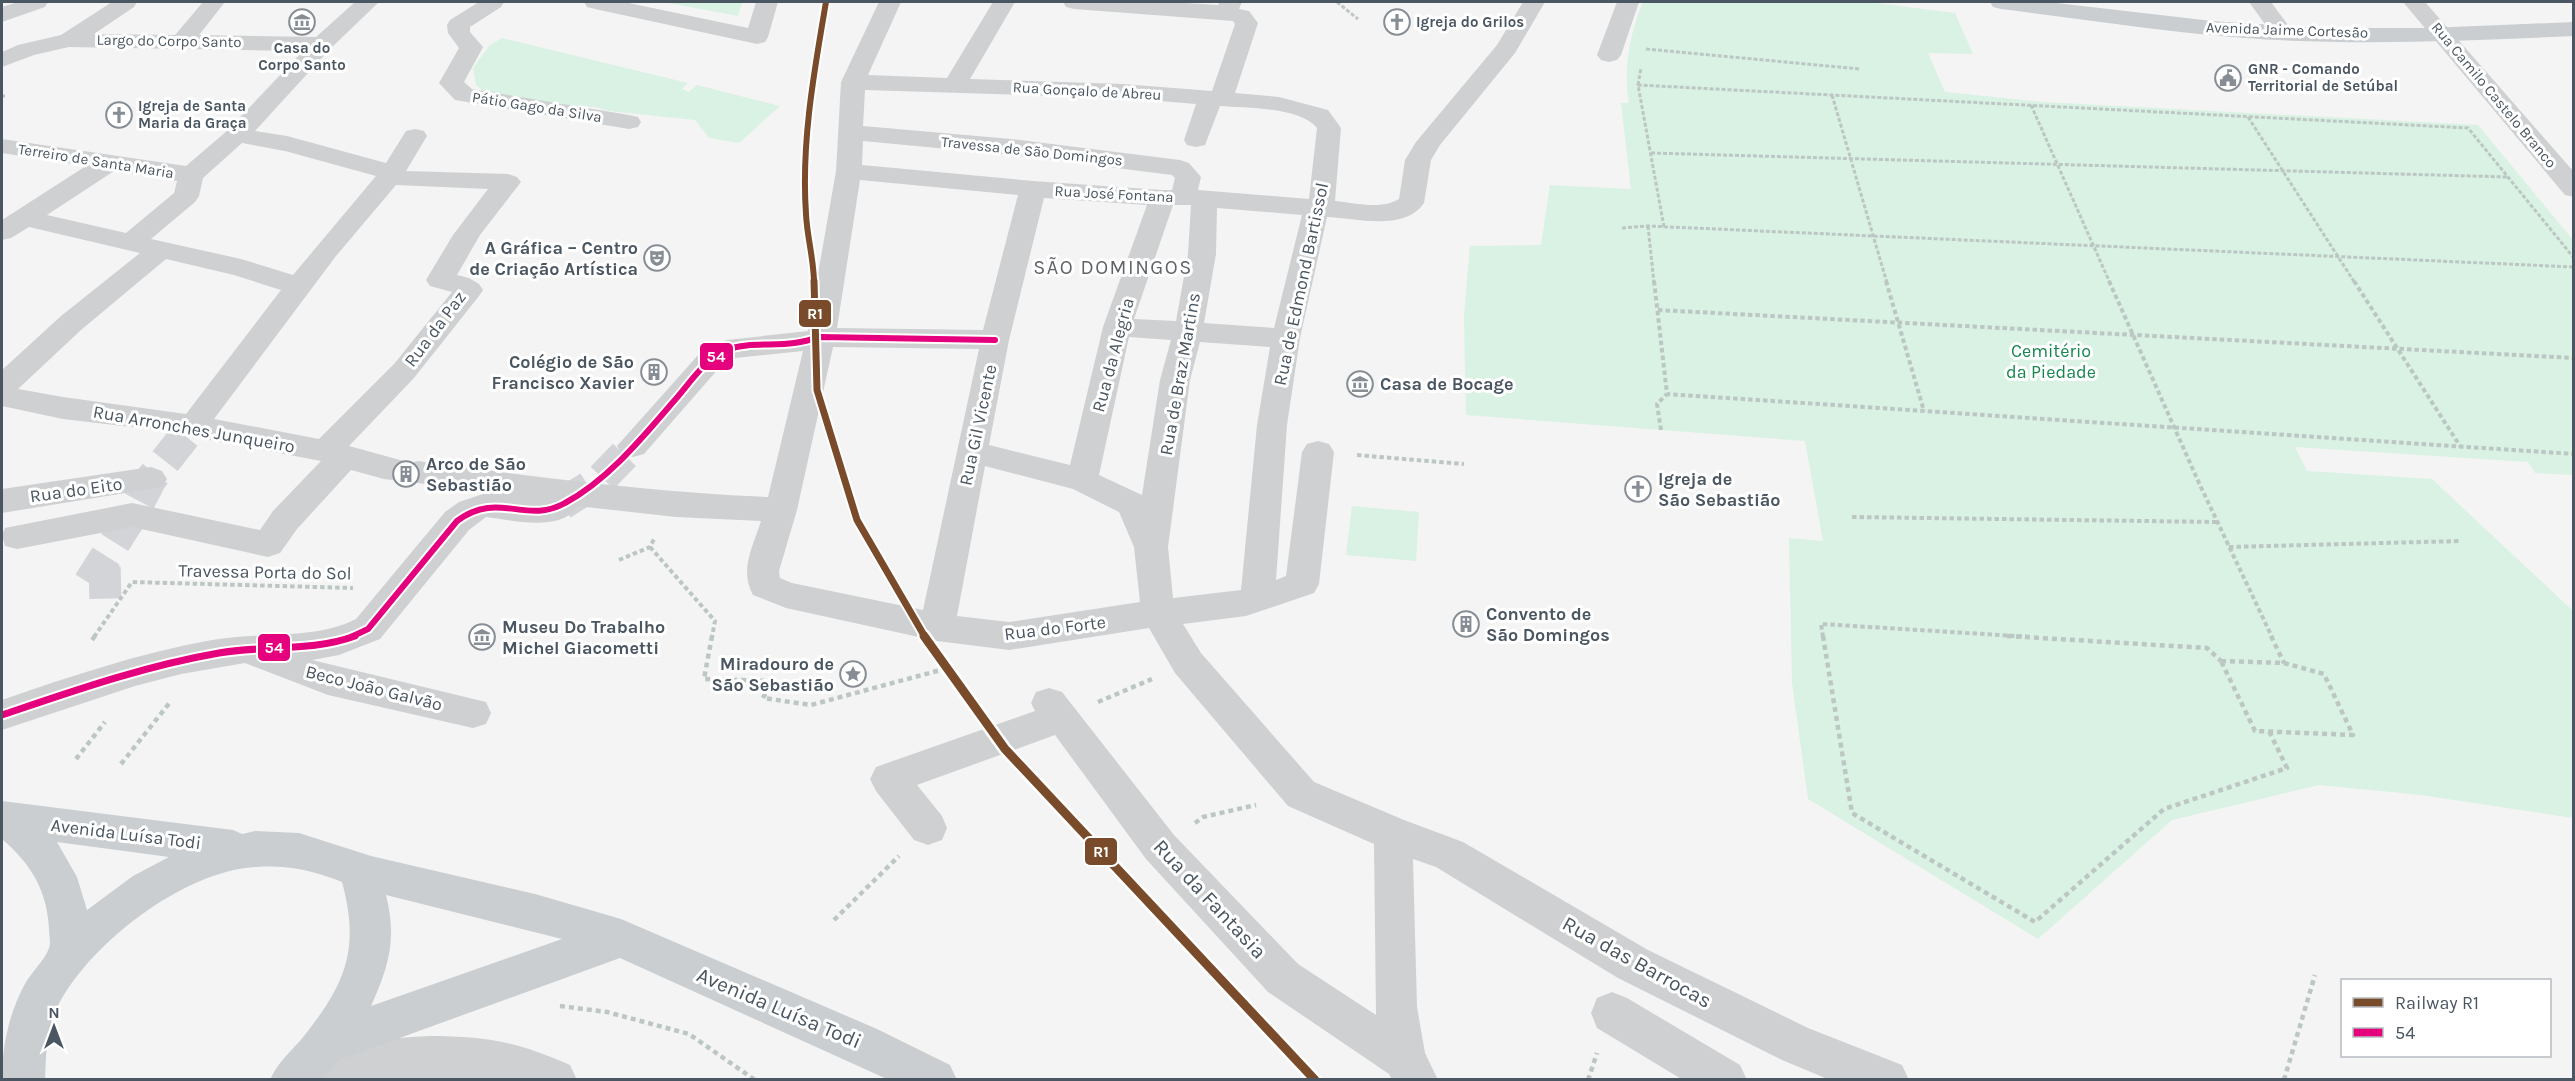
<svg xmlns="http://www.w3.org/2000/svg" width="2575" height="1081" viewBox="0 0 2575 1081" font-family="Karla,sans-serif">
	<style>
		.green { fill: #d9f2e3 }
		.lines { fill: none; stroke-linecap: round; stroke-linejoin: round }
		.minor-tunnel { stroke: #d2d4d7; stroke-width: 32; stroke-dasharray: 32 16; stroke-linecap: butt }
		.path-far2 { stroke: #bcc7c4; stroke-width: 3; stroke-dasharray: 4 2; stroke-linecap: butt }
		.path-far1 { stroke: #bcc7c4; stroke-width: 4; stroke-dasharray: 4.5 3; stroke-linecap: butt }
		.path { stroke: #bcc7c4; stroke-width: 4.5; stroke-dasharray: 5 4; stroke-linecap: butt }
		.minor { fill: #ced0d2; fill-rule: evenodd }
		.major { fill: #caced1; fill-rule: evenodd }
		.bus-1-far1-casing { stroke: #fff; stroke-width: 10 }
		.bus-1-casing { stroke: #fff; stroke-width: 11 }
		.bus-1-far1 { stroke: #e5007d; stroke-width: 6 }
		.bus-1 { stroke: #e5007d; stroke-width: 7 }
		.rail-1-far2-casing { stroke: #fff; stroke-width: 10 }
		.rail-1-far1-casing { stroke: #fff; stroke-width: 11 }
		.rail-1-casing { stroke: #fff; stroke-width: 14 }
		.rail-1-far2 { stroke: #7a4b2a; stroke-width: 6 }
		.rail-1-far1 { stroke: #7a4b2a; stroke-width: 7 }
		.rail-1 { stroke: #7a4b2a; stroke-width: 9 }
		.labels { text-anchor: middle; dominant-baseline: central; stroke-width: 6; stroke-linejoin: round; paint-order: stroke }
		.far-poi-label { font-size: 15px; font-weight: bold; fill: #4a5661; stroke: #fff; text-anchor: start }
		.far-street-label { font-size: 15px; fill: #4a5661; stroke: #fff }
		.poi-label { font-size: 18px; font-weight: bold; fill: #4a5661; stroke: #fff; text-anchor: start }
		.street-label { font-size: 18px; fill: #4a5661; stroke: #fff }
		.park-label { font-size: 18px; fill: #17864f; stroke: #fff }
		.neighbourhood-label { font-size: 20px; letter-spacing: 1.5px; fill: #5f6368; stroke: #fff }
		.near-street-label { font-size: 21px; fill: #4a5661; stroke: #fff }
		.line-badge { stroke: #fff; stroke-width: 2 }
		.badge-label { font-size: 16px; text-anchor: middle; font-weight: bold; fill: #fff }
	</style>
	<rect width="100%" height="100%" fill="#f4f4f4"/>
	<path class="green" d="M663,2H742L738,16Z
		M1643,2H1868L1955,13L1973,54L1928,53L1945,92L2043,102L2478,125L2573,240V475L2535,473L2528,462L2295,447L2307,471L2432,479L2573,611V818L2421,795L2319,785L2172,820L2038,939L1808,799L1792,683L1789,538L1823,541L1805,441L1466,415L1464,317L1470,246L1541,245L1550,185L1631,189L1621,103H1629C1623,70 1630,32 1643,2Z
		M502,38L688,83L682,89L689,92L697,85L780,106L739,143L709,138L695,120L609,111L595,107L569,106L484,92L476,85L473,68L490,45Z
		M1352,506L1419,512L1416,561L1346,555Z"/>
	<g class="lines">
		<path class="minor-tunnel" d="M562,504L600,480L633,446
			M89,583L132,515L151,479L192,427
			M89,583L132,582"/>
		<path class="path-far2" d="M1337,2L1358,19
			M1646,49L1860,69
			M1638,85L1641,68
			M1832,95L1887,283
			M2,96H5
			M2031,105L2110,283
			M2248,117L2355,283
			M1651,153L2507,177
			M1648,226L1654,283
			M1664,227L1638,85L2468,128L2574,258
			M1622,228L1648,226L2574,267"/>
		<path class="path-far1" d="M1654,281L1667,394L2574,454
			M1886,281L1924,411
			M2109,281L2199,483L2272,637
			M2354,281L2460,446
			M1658,310L2574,358
			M1661,430L1657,404L1667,394
			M1357,455L1464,464
			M1852,517L2217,522
			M650,547L715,621L712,637
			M2229,547L2461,541
			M619,560L650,547L655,537
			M94,637L132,582L353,588
			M1823,637L1821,624L2032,637"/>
		<path class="path" d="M712,636L704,679L772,681L763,698L811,705L948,668
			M1823,636L1852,813L2035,922L2164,809L2287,768L2269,731
			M2007,636L2207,648L2221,661
			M2271,636L2284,663
			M92,640L95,636
			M2221,661L2284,663L2324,674L2353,735L2255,731Z
			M1098,702L1152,679
			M76,759L105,722
			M121,764L171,701
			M1195,823L1203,817L1256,805
			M834,920L899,856
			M560,1006L607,1012L689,1034L755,1080
			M1588,1080L1597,1053
			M2284,1080L2315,975"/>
		<path class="minor" d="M18,2H48L45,7L2,22V7Z
			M112,2H137L134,7L94,34L175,35L203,2H225L199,35L316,37L355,2H379L330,49L255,131L287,136L386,163L406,131L415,129L424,131L427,136L406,171L508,174L517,177L521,182L480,235L457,275L469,278L479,284L483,290L479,296L414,378L349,446L411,463L418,461C535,477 649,492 768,497L803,351L735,358L719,368L644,454L633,457L622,454L617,446L699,354L717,343L727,340L808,331L836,171L841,82L879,2H901L868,75L947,78L993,2H1015L970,79L1123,84L1212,91L1235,24L1233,21L1074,9L1066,7L1063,2H1168L1218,5L1220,2H1242L1239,9L1249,11L1258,23L1235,93L1279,97L1328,110L1341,128L1335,201C1355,203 1381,210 1399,199L1405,160L1416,142L1497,45L1523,2H1545L1515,53L1440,145L1431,160L1424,203C1404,232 1356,218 1327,217L1300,338L1287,425L1276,580L1286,576L1302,452L1307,444L1318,441L1329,444L1334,452L1319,584L1314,593L1246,616L1183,624L1201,653L1314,782L1404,820L1463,842L1648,950L1808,1028L1902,1065L1909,1080H1830L1782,1060L1618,978L1436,867L1413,859L1417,1007L1425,1053L1438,1080H1392L1389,1074L1268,992L1146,859L1055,735L917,785L942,816L947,828L942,840L928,845L914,840L876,791L870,779L876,767L1035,711L1031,703L1036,692L1049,688L1062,692L1174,835L1298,964L1376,1015L1374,844L1288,806L1175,673L1149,628L1009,650L937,641L786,608L753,595C739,569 753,547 761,521L676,517L577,506C562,533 511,520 486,517L469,530L380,639L339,655L312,660L486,702L491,713L486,724L473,728L328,695L245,663L181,674L135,686L2,730V700C71,676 140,653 212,640C259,631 312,641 356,619L445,512L459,502L486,493L418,483L406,479L400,481L384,479L351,470L297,529L280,553L268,557L132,527L17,549L5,546L2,535L5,528L132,503L260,530L273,511L321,461L157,430L63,419L2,406V370L61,316L140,253L29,227L11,238L2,240V220L86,166L2,153V139L186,166L228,130L303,51L69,47L34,55L2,67V52L18,45L61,35ZM865,90L1123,98L1196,104L1184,140L1187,145L1196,147L1205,145L1220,106C1246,108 1300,107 1317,128L1309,199L1198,190L1201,177L1189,163L1180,160L1011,139L863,126ZM863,141L1011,155L1172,175L1175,178L1172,190H1162L1033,181L862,165ZM242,143L285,151L376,176L293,275L241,259L151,239L195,202L199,196L203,178ZM114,171L177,181L174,193L126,233L47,215ZM860,180L1018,195L983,330L837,328ZM396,185L488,189L453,235L426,280L430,286L452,292L394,364L319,439L214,419L336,256ZM1044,198L1147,205L1103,327L1070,465L989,445L1009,340ZM1173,205H1191L1188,254L1176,321L1134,319ZM1217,208L1302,215L1274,328L1204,323L1216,254ZM166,259L234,275L281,290L186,414L63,397L18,389L81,330ZM1129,337L1171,340L1160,380L1142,495L1099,475ZM1200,342L1270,347L1257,425L1241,590L1173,598L1168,547L1190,380ZM833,347L979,349L923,610L792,583L780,578L779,571L797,510ZM985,466L1073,489L1119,512L1134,547L1140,602L1009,622L957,616Z
			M479,2H504L501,7L470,27V32L483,47L464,82L472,89L629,115L638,117L641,122L638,127L629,129L455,100L439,83L459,48L448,33L447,25L450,20Z
			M584,2H624L748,28L756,2H778L768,37L765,42L757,44L595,9L587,7Z
			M1617,2H1639L1621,55L1617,60L1609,62L1601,60L1597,55Z
			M2249,2H2271L2294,33L2291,38L2283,40L2275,38Z
			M2403,2H2425L2574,172V197L2565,195Z
			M151,467L162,471L167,479L162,487L2,513V489Z
			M1612,992L1627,998L1740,1065L1747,1080H1683L1597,1028L1591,1013L1597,998Z
			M429,1036C487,1036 517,1042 570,1065L577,1080H279L277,1074L284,1059C326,1041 383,1039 429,1036Z"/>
		<path class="major" d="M1990,2H2048L2212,21L2318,28H2428L2574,22V36C2464,41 2355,46 2245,38C2164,32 2082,19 2001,9L1993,7Z
			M2,801L233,830L242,834L255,831L299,833L371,856L535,894L621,919L877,1029L950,1065L957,1080H889L620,958L339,1060L323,1080H270C278,1061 292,1051 304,1036C346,983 360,949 342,882C314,871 288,865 257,867C184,870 85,946 55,1012C46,1032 46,1057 45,1080H2C2,1046 9,1012 26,982C32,972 46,958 49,948C51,943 49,934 49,929C47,890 31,864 2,839ZM57,842L169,857L133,876L87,910L77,877ZM386,895L562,939L371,1006C389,966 397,939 386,895Z"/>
		<g class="bus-1-far1-casing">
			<path id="bus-1-far1" d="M351,637L368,629L457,521C498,490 526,525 565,503C608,480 643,437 674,401C690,383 704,360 726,350C746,342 773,346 794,343C803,342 812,339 821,337L995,340"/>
		</g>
		<g class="bus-1-casing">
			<path id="bus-1" d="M2,715C73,691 144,666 219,653C264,645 312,652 355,636"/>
		</g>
		<use href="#bus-1-far1" class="bus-1-far1"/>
		<use href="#bus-1" class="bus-1"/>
		<g class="rail-1-far2-casing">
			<path id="rail-1-far2" d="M814,283C814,260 807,237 806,214C801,143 814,72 826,2"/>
		</g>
		<g class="rail-1-far1-casing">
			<path id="rail-1-far1" d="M814,281L817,390L857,520L925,637"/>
		</g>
		<g class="rail-1-casing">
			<path id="rail-1" d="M924,636L1005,749L1315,1080"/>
		</g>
		<use href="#rail-1-far2" class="rail-1-far2"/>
		<use href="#rail-1-far1" class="rail-1-far1"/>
		<use href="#rail-1" class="rail-1"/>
	</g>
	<defs>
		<g id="museum-ring" transform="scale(1.35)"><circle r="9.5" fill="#fff" stroke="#868d94" stroke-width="1.5"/><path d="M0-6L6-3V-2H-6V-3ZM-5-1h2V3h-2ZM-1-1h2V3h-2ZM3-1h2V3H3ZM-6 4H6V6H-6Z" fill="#868d94"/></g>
		<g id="church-ring" transform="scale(1.35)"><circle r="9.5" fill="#fff" stroke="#868d94" stroke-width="1.5"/><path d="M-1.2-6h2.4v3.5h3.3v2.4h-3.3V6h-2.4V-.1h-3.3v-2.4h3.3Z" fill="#868d94"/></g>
		<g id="civic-ring" transform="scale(1.35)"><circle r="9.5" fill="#fff" stroke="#868d94" stroke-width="1.5"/><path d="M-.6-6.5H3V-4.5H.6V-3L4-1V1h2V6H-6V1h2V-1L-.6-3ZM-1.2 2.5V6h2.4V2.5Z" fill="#868d94"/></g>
		<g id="theatre-ring" transform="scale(1.35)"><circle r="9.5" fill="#fff" stroke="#868d94" stroke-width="1.5"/><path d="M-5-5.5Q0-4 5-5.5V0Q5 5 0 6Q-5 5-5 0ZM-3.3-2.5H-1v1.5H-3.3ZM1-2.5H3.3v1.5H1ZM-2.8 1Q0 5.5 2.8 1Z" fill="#868d94"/></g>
		<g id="building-ring" transform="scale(1.35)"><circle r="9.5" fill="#fff" stroke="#868d94" stroke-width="1.5"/><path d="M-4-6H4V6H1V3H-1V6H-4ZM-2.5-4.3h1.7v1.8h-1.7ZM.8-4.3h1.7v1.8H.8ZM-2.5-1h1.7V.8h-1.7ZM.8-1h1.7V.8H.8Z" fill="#868d94"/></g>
		<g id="sight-ring" transform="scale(1.35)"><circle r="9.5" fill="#fff" stroke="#868d94" stroke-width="1.5"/><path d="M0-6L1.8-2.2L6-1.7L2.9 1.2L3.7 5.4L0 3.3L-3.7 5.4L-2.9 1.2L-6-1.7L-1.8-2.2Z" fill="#868d94"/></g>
	</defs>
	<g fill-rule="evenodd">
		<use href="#museum-ring" x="302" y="22"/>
		<use href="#church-ring" x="1397" y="22"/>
		<use href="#civic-ring" x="2228" y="78"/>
		<use href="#church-ring" x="119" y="115"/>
		<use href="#theatre-ring" x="657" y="258"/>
		<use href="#building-ring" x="654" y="372"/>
		<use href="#museum-ring" x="1360" y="384"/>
		<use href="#building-ring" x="406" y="474"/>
		<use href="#church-ring" x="1638" y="489"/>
		<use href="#building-ring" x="1466" y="624"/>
		<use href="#museum-ring" x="482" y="637"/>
		<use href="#sight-ring" x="853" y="674"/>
	</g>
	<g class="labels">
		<g class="far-poi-label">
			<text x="1416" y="22">Igreja do Grilos</text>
			<text x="302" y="48" text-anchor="middle">Casa do<tspan x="302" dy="17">Corpo Santo</tspan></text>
			<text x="2248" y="69">GNR - Comando<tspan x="2248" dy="17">Territorial de Setúbal</tspan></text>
			<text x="138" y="106">Igreja de Santa<tspan x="138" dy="17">Maria da Graça</tspan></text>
		</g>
		<g class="far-street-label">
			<text transform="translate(2287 30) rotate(2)">Avenida Jaime Cortesão</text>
			<text transform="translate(169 41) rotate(1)">Largo do Corpo Santo</text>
			<text transform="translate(1087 91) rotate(3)">Rua Gonçalo de Abreu</text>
			<text transform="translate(2494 95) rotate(50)">Rua Camilo Castelo Branco</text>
			<text transform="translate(537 107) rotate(9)">Pátio Gago da Silva</text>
			<text transform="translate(1032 151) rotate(6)">Travessa de São Domingos</text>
			<text transform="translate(96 161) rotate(9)">Terreiro de Santa Maria</text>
			<text transform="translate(1114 194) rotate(3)">Rua José Fontana</text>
		</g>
		<g class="poi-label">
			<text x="638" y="248" text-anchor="end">A Gráfica – Centro<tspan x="638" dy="21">de Criação Artística</tspan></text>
			<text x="634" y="362" text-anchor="end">Colégio de São<tspan x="634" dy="21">Francisco Xavier</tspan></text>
			<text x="1380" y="384">Casa de Bocage</text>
			<text x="426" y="464">Arco de São<tspan x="426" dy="21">Sebastião</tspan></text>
			<text x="1658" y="479">Igreja de<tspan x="1658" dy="21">São Sebastião</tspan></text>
			<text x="1486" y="614">Convento de<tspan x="1486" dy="21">São Domingos</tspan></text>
			<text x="502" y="627">Museu Do Trabalho<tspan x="502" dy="21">Michel Giacometti</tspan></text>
			<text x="834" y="664" text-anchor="end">Miradouro de<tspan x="834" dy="21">São Sebastião</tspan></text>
		</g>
		<g class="street-label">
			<text transform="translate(1301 284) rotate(-78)">Rua de Edmond Bartissol</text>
			<text transform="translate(435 329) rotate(-53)">Rua da Paz</text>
			<text transform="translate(1113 355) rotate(-75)">Rua da Alegria</text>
			<text transform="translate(1180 374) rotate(-80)">Rua de Braz Martins</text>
			<text transform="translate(978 425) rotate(-78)">Rua Gil Vicente</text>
			<text transform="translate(194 429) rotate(10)">Rua Arronches Junqueiro</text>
			<text transform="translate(76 490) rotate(-8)">Rua do Eito</text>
			<text transform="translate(265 572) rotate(1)">Travessa Porta do Sol</text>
			<text transform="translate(1055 628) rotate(-7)">Rua do Forte</text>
			<text transform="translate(374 688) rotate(14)">Beco João Galvão</text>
			<text transform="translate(126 834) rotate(7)">Avenida Luísa Todi</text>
		</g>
		<g class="park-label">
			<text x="2051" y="351">Cemitério<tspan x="2051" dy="21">da Piedade</tspan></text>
		</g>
		<g class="neighbourhood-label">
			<text x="1113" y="267">SÃO DOMINGOS</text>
		</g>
		<g class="near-street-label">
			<text transform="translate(1210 899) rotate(47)">Rua da Fantasia</text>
			<text transform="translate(1637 962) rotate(29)">Rua das Barrocas</text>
			<text transform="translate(779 1008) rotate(23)">Avenida Luísa Todi</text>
		</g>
	</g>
	<g class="line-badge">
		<rect x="798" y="299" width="34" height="29" rx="6" fill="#7a4b2a"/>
		<rect x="699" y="342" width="35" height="29" rx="6" fill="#e5007d"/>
		<rect x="257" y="633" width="34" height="29" rx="6" fill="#e5007d"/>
		<rect x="1084" y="837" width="34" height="29" rx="6" fill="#7a4b2a"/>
	</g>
	<g class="badge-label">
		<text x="815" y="319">R1</text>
		<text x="716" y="362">54</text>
		<text x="274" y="653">54</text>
		<text x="1101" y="857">R1</text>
	</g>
	<rect width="2575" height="1081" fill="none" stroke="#4a5661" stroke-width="6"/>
	<rect x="2341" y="979" width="210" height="78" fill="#ffffff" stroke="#b7bbc0" stroke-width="1.5"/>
	<rect x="2353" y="998" width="30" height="9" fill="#7a4b2a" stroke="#b7bbc0" stroke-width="1.5"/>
	<text x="2395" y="1009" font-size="18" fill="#4a5661">Railway R1</text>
	<rect x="2353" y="1028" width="30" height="9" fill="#e5007d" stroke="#b7bbc0" stroke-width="1.5"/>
	<text x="2395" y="1039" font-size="18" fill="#4a5661">54</text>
	<g transform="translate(54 1027)" stroke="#ffffff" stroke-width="4.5" paint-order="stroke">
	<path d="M0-4.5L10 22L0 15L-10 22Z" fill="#4a5661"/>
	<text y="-9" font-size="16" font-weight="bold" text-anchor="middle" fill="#4a5661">N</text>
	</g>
</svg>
